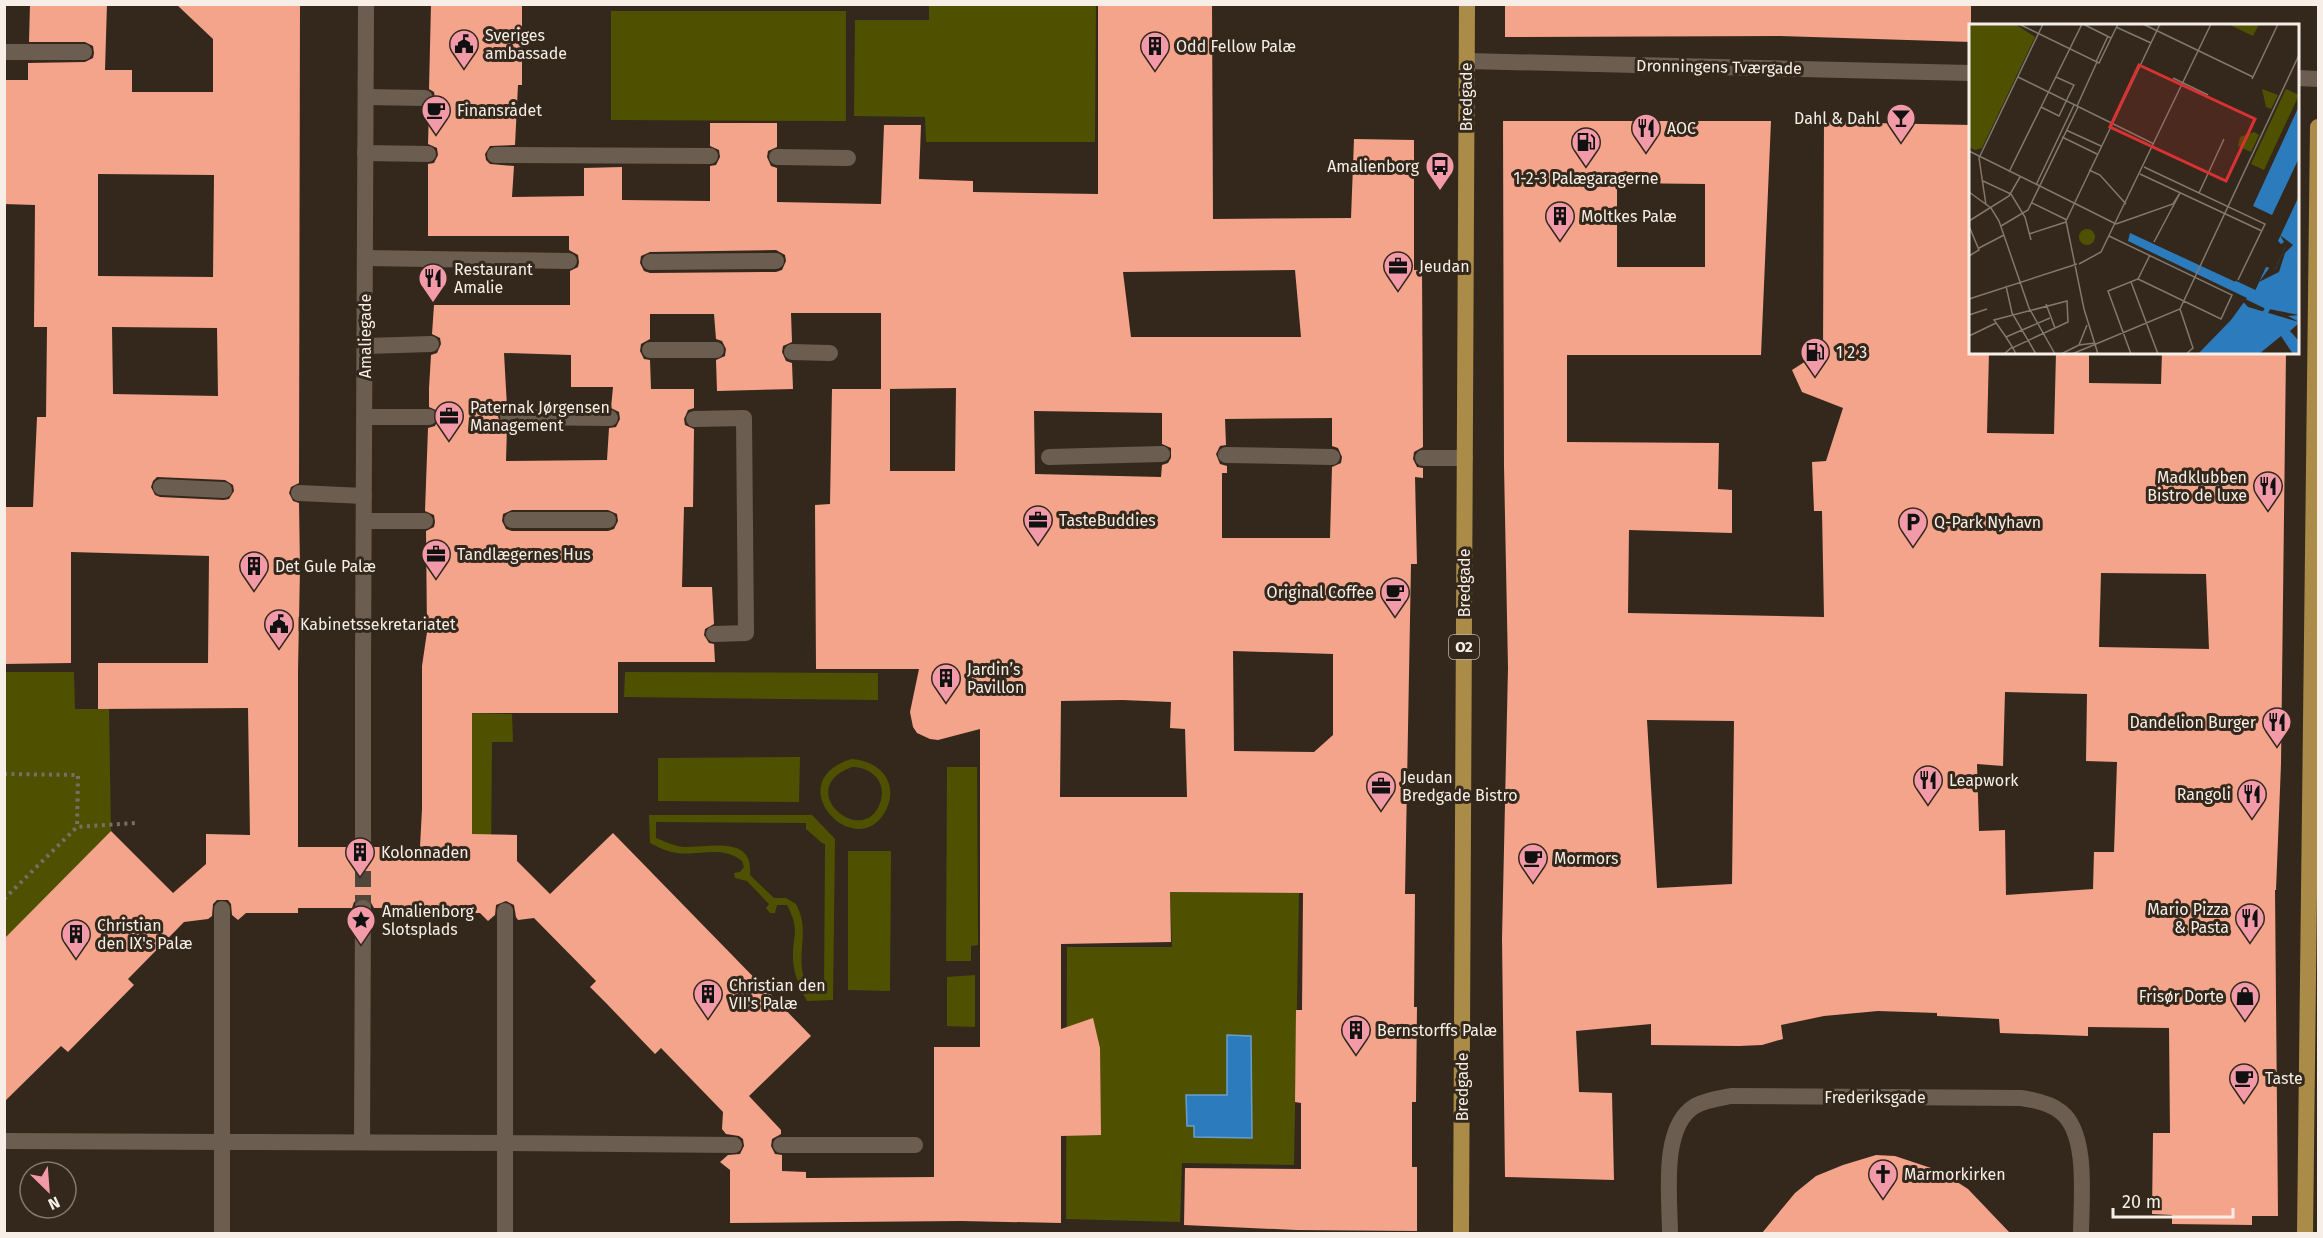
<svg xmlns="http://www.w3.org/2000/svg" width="2323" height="1238" viewBox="0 0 2323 1238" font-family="'Fira Sans',sans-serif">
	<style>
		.green { fill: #4f5100; fill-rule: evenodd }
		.water { fill: #2c7cbd; stroke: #699eca; stroke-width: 1.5 }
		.building { fill: #f3a48a; fill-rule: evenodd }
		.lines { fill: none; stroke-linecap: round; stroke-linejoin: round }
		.pedestrian-tunnel { stroke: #51463a; stroke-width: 16; stroke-dasharray: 16 8; stroke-linecap: butt }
		.path { stroke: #786e63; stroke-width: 4; stroke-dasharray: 3 4.5; stroke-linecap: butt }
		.service { stroke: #6b5d50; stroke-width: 16 }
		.pedestrian { stroke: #6b5d50; stroke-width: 16 }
		.minor { stroke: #6b5d50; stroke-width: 16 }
		.primary { stroke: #aa8c48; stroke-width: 16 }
		.labels { text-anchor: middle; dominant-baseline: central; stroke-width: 6; stroke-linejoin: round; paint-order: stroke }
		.shield { fill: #34281c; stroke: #bcb3aa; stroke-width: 1.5 }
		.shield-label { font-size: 15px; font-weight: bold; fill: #f7efe7 }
		.poi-label { font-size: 16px; fill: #f7efe7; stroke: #34281c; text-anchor: start }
		.street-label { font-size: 16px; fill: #f7efe7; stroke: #34281c }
		.inset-river { fill: none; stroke: #2c7cbd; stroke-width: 3 }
		.inset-road { fill: none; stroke: #82786d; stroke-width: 1.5 }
		.view { fill: #d83232; fill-opacity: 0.15; stroke: #d83232; stroke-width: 3 }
		.inset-edge { fill: none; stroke: #f7efe7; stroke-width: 3 }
	</style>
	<rect width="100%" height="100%" fill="#34281c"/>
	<path class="green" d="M929,5H1096L1095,142H926L925,117L854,116L855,20H929Z
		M611,11H846V121L611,120Z
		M5,672H74L75,709H109L111,831L5,941Z
		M625,672L878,673V700L624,697Z
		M472,713L512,714L513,742H492L491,864L472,842Z
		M800,757L799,802L658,801V758Z
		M851,759C877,760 899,780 887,808C859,868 776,783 851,759ZM852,767C870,767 886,780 881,800C867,852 790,790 852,767Z
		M947,767H977L978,945L971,946V961H946Z
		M649,815H812L835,839L833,1000L807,1001C800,988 794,975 793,960C792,934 801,932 787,905H777L775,913H770L766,908L769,904L747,881L735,878L734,873L740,872L744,867L742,861C722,845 700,856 677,853C668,852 658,847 650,843ZM656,822L806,823V829L822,843L825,844L824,992L810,993C807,986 803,978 802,970C799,945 809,929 796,904L786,898H774L750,875C754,834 708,848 683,847C674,846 664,841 656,838Z
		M848,851H891L890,991L848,990Z
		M1170,892L1299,893L1294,1165L1182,1163L1180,1222L1066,1219L1067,947H1172Z
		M975,975V1027L947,1026V977Z"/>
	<path class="water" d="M1227,1035L1251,1036L1252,1138L1194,1137V1126H1187L1186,1095H1227Z"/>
	<path class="building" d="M30,4H107L105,70H132V92H213V39L176,4H300L299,483L291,487L289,493L293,501L299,503L300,568L298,670V847H352L354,853L362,857L369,856L374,847H420L422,809V666L427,632L426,531L434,527L435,522L434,515L425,511L428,428L435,426L439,418L438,411L429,407V388L431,355L437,353L441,344L440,338L432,334L434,305H570V271L578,267L579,262L578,255L569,250V236H428V164L434,163L438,155L437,148L428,144L429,108L434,104L435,98L434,92L429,89L431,4H522V85H518L515,145L490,146L485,154L486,160L490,164L514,166L512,197L584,196V168L622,167V200L710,201V166L716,165L720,157L719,150L710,146V123H777V147L768,151L767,157L771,166L777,168V202L881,204L884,125H921L919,179L973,181V192L1098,194V4H1212L1213,219L1351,218L1354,139L1414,140V270H1422L1423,447L1414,452L1413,459L1417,467L1423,468V478L1415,477L1417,564H1411L1405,894H1415L1414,1007H1417L1416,1102H1412V1167H1417V1231L1296,1230L1184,1225L1185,1168L1301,1169V1103L1295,1102L1296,1010H1302L1303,893L1170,892L1171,942L1061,944V1029L1093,1018L1100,1048L1101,1135L1061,1136V1223L961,1221L730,1223V1170L720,1162L728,1155L740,1154L744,1146L743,1139L739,1136L726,1134L722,1129L723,1112L661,1048L655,1054L606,1003L590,987L596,981L534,918L518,920L516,917L514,905L506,901L496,905L495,915L488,921L480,913H421V908H374L369,899L362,898L354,902L352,908H298V913H246L238,920L232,915L231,904L228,900H217L213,904L212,916L208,919L184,922L128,979L134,985L68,1052L61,1046L4,1102V939L111,831L173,893L206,864V834L250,835L248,708L98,709V663H208L209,556L71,552V663L4,664V507H33L37,417H46L47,327H34L35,205L4,204V80H28V63L85,62L93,58L94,53L93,46L85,42H29ZM98,174L214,175L213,277L98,276ZM776,250L785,255L786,261L782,270L776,272L650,273L644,271L640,263L641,256L650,252ZM1295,270L1301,337H1131L1123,272ZM791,313H881V389H832L830,504L815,505L816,669H919L910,712L913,727L917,733L930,739L938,740L980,729V1047H934V1177L806,1178V1172L782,1171V1155L775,1154L771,1146L772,1139L781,1134V1130L749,1096L811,1036L613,833L550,894L517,861V835L472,834V713H618V662H715L714,644L709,643L704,635L705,629L714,624L712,587H682L684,507H693L694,429L685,425L684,419L688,410L694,408V389H651L650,360L644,359L640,351L641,344L650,339V314H714L716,339L722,341L726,349L725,356L716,360L717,391L793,389L792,363L786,361L782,352L783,346L792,342ZM112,327L217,328L218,396L113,394ZM504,353L571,355V387H613L611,408L619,412L620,419L616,427L609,428L607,460L506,461L507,427L502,426L498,417L499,411L507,407ZM956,388L955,471H890V389H887ZM1034,411L1162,413V444L1171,448V458L1168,463L1162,465L1161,477L1035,474ZM1332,418V446L1338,448L1342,457L1341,463L1332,467L1330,538H1222V473H1227V466L1220,464L1216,454L1220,446L1226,445L1225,419ZM157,477L225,480L233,485L234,491L229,499L224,500L160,497L155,495L151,487L153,481ZM512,510H608L617,514L618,521L614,529L608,531H512L506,529L502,521L503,514ZM1233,651L1333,654V735L1314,752L1234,751ZM1122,700L1171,702L1170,728L1185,729L1187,797H1060L1061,701Z
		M1505,4H1971V42L1780,36L1505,37Z
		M1503,121H1771L1761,355H1567V442L1719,443L1718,489L1732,490V533L1629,530L1628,613L1824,617L1822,511H1814L1812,462L1826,461L1843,408L1802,392L1792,370L1806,361L1823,355L1824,122L1971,125V352H1989L1987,433L2054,434L2056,352H2089V383L2161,384L2162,352H2286L2281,764L2276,890H2275L2278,1216H2252V1225L2172,1224V1215L2152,1214L2153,1133H2170L2169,1028L2088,1027V1036L2000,1033L1999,1019L1937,1016V1013L1878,1011L1824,1016L1781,1025L1783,1039L1762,1045L1739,1046L1651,1045V1024L1576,1031L1579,1092L1612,1093L1614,1180L1505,1177L1502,939L1508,668L1504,466ZM1617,183L1705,184V267H1617ZM2101,573L2206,574L2209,649L2099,647ZM2005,692L2087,694L2086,761L2117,762L2114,852H2094L2093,889L2006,895L2005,830L1979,831L1977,764L2003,766ZM1647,720L1734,721L1732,884L1657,888Z
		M1876,1155L1895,1156L1940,1171L1968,1189L2010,1233H1762L1795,1193L1816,1176L1843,1165Z"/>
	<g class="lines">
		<path class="pedestrian-tunnel" d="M363,847V908"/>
		<path class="path" d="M4,774L78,775L77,827
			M4,899L77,827L135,823"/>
		<path class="service" d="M4,52H84
			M366,97L425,98
			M365,153L428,154
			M495,155L710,156
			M777,157L848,158
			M365,258L569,261
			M650,262L776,261
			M365,346L431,344
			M650,350H716
			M792,352L830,353
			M365,417H429
			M508,417L610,418
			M694,419L744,418L746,633L714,634
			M1226,455L1332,457
			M1049,457L1162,454
			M1423,458H1465
			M161,487L224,490
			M299,493L364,496
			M512,520H608
			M364,521H425
			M505,911V1143L734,1145
			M4,1141L222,1142V909
			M781,1145H915"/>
		<path class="pedestrian" d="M363,847V668
			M362,1142L363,908
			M222,1234V1142L505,1143V1234"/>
		<path class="minor" d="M1467,61L1970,73
			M2298,78L2318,79
			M363,668L366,4
			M1670,1234C1670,1198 1660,1127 1695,1106C1706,1100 1720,1098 1731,1096L2021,1098C2035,1100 2050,1103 2061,1112C2089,1134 2081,1201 2081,1234"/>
		<path class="primary" d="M1461,1234L1467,4
			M2305,1234L2318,127"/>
	</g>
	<defs>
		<g id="civic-pin" transform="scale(1.5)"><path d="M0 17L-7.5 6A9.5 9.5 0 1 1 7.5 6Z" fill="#f39aa8" stroke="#34281c"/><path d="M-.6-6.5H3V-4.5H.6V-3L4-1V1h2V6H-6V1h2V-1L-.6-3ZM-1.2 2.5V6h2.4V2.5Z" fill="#111"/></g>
		<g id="building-pin" transform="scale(1.5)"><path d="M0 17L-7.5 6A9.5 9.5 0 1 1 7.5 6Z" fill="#f39aa8" stroke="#34281c"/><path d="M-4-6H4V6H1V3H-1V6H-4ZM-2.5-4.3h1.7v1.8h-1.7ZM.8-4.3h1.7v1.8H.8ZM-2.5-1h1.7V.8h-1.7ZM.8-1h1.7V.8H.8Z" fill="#111"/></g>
		<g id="cafe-pin" transform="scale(1.5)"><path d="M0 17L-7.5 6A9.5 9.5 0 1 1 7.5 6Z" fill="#f39aa8" stroke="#34281c"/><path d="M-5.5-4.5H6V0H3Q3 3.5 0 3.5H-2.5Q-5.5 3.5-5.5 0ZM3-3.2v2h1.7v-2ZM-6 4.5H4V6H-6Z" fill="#111"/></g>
		<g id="bar-pin" transform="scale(1.5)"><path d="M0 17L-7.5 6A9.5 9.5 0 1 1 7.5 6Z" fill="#f39aa8" stroke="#34281c"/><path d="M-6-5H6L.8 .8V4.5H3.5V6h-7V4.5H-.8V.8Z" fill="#111"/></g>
		<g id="restaurant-pin" transform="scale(1.5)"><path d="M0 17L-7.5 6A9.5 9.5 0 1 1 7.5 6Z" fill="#f39aa8" stroke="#34281c"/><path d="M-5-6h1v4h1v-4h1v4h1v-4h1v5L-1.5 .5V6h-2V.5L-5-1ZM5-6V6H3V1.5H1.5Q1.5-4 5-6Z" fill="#111"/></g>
		<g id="fuel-pin" transform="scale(1.5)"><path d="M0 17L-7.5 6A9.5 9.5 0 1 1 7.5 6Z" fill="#f39aa8" stroke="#34281c"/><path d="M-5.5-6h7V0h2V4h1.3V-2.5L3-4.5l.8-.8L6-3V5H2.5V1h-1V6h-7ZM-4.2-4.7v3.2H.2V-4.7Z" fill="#111"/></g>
		<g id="bus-pin" transform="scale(1.5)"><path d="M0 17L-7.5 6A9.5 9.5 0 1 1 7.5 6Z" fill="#f39aa8" stroke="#34281c"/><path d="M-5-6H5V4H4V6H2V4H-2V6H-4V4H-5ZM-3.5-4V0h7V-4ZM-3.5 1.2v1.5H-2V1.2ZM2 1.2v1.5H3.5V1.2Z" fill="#111"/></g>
		<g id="office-pin" transform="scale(1.5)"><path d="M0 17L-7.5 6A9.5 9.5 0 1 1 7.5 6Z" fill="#f39aa8" stroke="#34281c"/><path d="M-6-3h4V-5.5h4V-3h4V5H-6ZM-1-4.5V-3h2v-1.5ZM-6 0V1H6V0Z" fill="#111"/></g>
		<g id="parking-pin" transform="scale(1.5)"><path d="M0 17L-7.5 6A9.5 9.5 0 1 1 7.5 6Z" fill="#f39aa8" stroke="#34281c"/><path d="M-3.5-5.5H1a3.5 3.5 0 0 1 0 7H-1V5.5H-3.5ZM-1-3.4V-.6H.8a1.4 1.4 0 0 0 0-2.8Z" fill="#111"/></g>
		<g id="sight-pin" transform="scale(1.5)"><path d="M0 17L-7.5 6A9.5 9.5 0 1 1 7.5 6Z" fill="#f39aa8" stroke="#34281c"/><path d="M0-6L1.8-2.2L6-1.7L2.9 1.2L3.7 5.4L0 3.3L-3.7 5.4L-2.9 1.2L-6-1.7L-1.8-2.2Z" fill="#111"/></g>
		<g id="shop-pin" transform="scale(1.5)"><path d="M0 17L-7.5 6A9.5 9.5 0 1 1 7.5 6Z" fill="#f39aa8" stroke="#34281c"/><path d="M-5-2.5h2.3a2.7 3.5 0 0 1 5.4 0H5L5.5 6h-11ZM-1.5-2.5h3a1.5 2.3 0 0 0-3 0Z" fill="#111"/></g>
		<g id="church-pin" transform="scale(1.5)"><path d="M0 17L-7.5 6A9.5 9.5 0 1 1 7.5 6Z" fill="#f39aa8" stroke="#34281c"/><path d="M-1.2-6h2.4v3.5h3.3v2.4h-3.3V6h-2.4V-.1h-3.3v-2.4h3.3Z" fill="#111"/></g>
	</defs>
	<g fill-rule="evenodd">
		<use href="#civic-pin" x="464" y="44"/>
		<use href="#building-pin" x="1155" y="46"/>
		<use href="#cafe-pin" x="436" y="110"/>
		<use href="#bar-pin" x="1901" y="118"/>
		<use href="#restaurant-pin" x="1646" y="128"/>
		<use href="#fuel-pin" x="1586" y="142"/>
		<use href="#bus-pin" x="1440" y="166"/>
		<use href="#building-pin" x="1560" y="216"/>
		<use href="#office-pin" x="1398" y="266"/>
		<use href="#restaurant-pin" x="433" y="278"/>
		<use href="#fuel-pin" x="1815" y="352"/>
		<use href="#office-pin" x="449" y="416"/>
		<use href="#restaurant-pin" x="2268" y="486"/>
		<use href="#office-pin" x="1038" y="520"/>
		<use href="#parking-pin" x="1913" y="522"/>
		<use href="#office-pin" x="436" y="554"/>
		<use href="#building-pin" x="254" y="566"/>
		<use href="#cafe-pin" x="1395" y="592"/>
		<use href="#civic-pin" x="279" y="624"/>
		<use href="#building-pin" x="946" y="678"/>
		<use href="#restaurant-pin" x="2277" y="722"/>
		<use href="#restaurant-pin" x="1928" y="780"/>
		<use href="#office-pin" x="1381" y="786"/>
		<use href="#restaurant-pin" x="2252" y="794"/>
		<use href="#building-pin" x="360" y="852"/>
		<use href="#cafe-pin" x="1533" y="858"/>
		<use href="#restaurant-pin" x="2250" y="918"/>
		<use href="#sight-pin" x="361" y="920"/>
		<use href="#building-pin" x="76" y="934"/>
		<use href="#building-pin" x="708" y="994"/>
		<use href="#shop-pin" x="2245" y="996"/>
		<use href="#building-pin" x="1356" y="1030"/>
		<use href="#cafe-pin" x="2244" y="1078"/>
		<use href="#church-pin" x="1883" y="1174"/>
	</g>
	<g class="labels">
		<rect class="shield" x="1449" y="635" width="30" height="24" rx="4.5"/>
		<g class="shield-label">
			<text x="1464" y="647">O2</text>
		</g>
		<g class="poi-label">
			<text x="485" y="35">Sveriges<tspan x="485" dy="18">ambassade</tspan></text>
			<text x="1176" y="46">Odd Fellow Palæ</text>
			<text x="457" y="110">Finansrådet</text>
			<text x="1880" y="118" text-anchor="end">Dahl &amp; Dahl</text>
			<text x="1667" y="128">AOC</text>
			<text x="1419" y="166" text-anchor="end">Amalienborg</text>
			<text x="1586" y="178" text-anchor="middle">1-2-3 Palægaragerne</text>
			<text x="1581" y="216">Moltkes Palæ</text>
			<text x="1419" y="266">Jeudan</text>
			<text x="454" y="269">Restaurant<tspan x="454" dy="18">Amalie</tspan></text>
			<text x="1836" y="352">1 2 3</text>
			<text x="470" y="407">Paternak Jørgensen<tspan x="470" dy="18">Management</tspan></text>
			<text x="2247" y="477" text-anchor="end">Madklubben<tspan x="2247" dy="18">Bistro de luxe</tspan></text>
			<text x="1059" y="520">TasteBuddies</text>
			<text x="1934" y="522">Q-Park Nyhavn</text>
			<text x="457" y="554">Tandlægernes Hus</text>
			<text x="275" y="566">Det Gule Palæ</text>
			<text x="1374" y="592" text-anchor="end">Original Coffee</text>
			<text x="300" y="624">Kabinetssekretariatet</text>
			<text x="967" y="669">Jardin’s<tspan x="967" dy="18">Pavillon</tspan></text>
			<text x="2256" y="722" text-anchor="end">Dandelion Burger</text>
			<text x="1402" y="777">Jeudan<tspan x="1402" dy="18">Bredgade Bistro</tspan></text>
			<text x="1949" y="780">Leapwork</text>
			<text x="2231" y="794" text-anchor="end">Rangoli</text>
			<text x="381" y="852">Kolonnaden</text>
			<text x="1554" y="858">Mormors</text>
			<text x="2229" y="909" text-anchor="end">Mario Pizza<tspan x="2229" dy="18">&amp; Pasta</tspan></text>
			<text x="382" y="911">Amalienborg<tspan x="382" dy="18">Slotsplads</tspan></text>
			<text x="97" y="925">Christian<tspan x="97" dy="18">den IX's Palæ</tspan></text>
			<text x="729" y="985">Christian den<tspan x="729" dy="18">VII's Palæ</tspan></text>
			<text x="2224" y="996" text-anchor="end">Frisør Dorte</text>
			<text x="1377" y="1030">Bernstorffs Palæ</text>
			<text x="2265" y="1078">Taste</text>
			<text x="1904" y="1174">Marmorkirken</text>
		</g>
		<g class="street-label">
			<text transform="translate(1719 67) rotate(1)">Dronningens Tværgade</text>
			<text transform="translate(1466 97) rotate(-90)">Bredgade</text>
			<text transform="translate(365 336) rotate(-90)">Amaliegade</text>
			<text transform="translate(1464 583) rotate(-90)">Bredgade</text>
			<text transform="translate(1462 1087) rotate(-90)">Bredgade</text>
			<text x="1875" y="1097">Frederiksgade</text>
		</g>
	</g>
	<g transform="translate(1969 24)">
		<rect width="330" height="330" fill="#34281c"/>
		<path d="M0,0H46L66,13L13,124L6,126L0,123ZM259,0H290L284,12ZM293,65L309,71L302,85L297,83ZM317,65L330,71L295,146L282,140ZM285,108L290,111L282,128L269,122L271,113ZM110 213a8 8 0 1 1 16 0a8 8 0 1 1-16 0Z" fill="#4f5100"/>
		<path d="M330,82V134L303,191L284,182ZM330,172V299L321,307L330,317V330H324L312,312L290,330H229L262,296L278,274L159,217L161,209L286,267L297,243L306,245L316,224L309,217Z" fill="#2c7cbd"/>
		<path d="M311,211L324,221L316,229L310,248L290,258L301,243L306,245L316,224L311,221L315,218ZM268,271L295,284L330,291L319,292L330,298L279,283Z" fill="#34281c"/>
		<path class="inset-river" d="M266,258L309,278L330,230M293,264L305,265L314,257M292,273L312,278L330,235M252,330L297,286L292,264M255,330L297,290L330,222"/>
		<path class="inset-road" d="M50,0L130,39L149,0M114,0L142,14M174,0L284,53M147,3L182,19M127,38L139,12M49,53L185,120M204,54L239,71M283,55L309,0M108,82L128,38M72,83L90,92L102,67L105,61L87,53M97,106L132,122M93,113L128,130M0,127L105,179M10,134L74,0M10,134L17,181M175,143L296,200L269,256M120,146L131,151L157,180M40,148L113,0M171,150L293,207M14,157L42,170L56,193L62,216M67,161L105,81M0,168L22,184L30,197L60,284L86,330M230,169L255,115M63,179L98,196M105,179L147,200M0,197L40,172L51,153M147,200L204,180L211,169M0,202L10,226L0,232M32,202L59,186L109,83M60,210L97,198M140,212L263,271L252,295L169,255M185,218L211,169M10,224L35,211M110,240L132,228L242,0M162,258L189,330M37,262L43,289L67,330M0,275L108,240M77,280L86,304M211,285L224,324L217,330M0,291L18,285M0,312L27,299M37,313L81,294M110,321L118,301M35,330L42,324H44L45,323L99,298L98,277L25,296L37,313L44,324L47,330M92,330L110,321L126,319M103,330L211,285L330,31M129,330L115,285L97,197L191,0M162,330L139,267L169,255L181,231"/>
		<path class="view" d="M170,41L286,95L257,157L141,103Z"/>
		<rect width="330" height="330" class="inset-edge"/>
	</g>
	<rect width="2323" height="1238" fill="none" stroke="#f7efe7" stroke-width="12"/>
	<g transform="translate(48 1190) rotate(155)"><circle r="28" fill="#34281c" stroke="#82786d" stroke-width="1.5"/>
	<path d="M0-4.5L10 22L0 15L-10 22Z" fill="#f39aa8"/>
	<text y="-9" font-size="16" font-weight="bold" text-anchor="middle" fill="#f7efe7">N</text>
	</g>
	<path d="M2113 1208v9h120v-9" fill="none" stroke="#f7efe7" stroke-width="3"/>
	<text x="2122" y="1208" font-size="18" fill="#f7efe7" stroke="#34281c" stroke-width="4.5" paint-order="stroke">20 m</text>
</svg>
